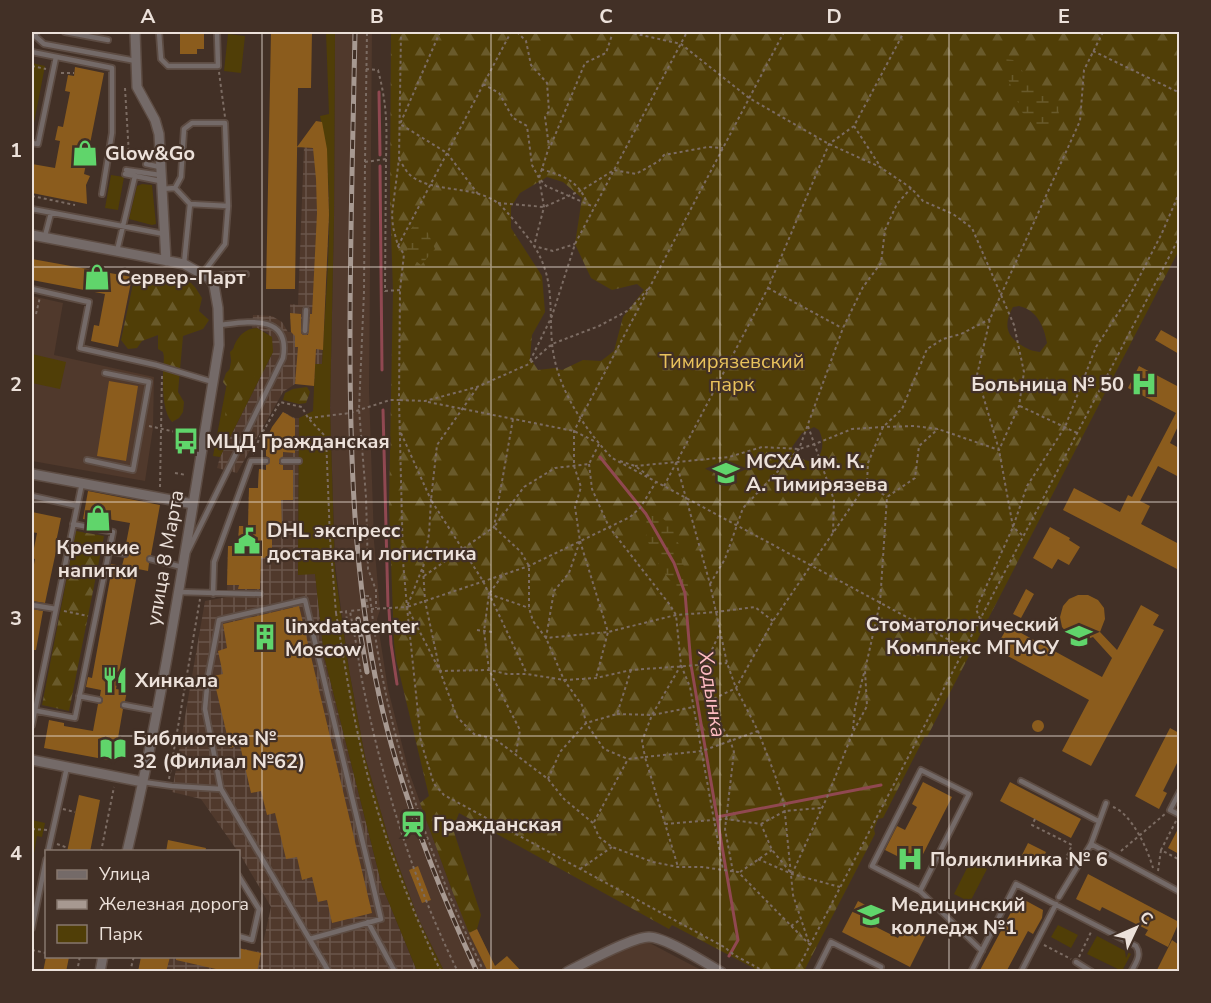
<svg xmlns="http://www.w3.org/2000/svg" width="1211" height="1003" viewBox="0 0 1211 1003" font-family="'Nunito Sans',sans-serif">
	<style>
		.built { fill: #50392c }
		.industrial { fill: url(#industrial-grid) }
		.green { fill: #503e07 }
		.forest { fill: url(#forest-firs); fill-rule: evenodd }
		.wetland { fill: url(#wetland-marsh) }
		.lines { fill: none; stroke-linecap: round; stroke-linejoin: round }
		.stream { stroke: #904851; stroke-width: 3 }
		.building { fill: #8b5c1d }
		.lane-casing { stroke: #5d4c43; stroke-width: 8 }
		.street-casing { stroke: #5d4c43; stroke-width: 12 }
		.path { stroke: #7c6c63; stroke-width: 2; stroke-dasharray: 3 3; stroke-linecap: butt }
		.lane { stroke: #746a68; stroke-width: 4.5 }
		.street { stroke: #746a68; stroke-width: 9 }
		.rail-casing { stroke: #a79991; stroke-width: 5 }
		.rail { stroke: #423026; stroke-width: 3; stroke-dasharray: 9; stroke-linecap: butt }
		.grid { fill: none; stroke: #ece1da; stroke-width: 1.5; stroke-opacity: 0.55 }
		.labels { text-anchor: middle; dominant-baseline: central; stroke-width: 4.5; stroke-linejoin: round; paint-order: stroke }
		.poi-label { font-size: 20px; font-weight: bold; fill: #ece1da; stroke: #423026; text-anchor: start }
		.park-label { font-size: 20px; fill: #e9c25c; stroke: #423026 }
		.street-label { font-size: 20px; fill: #ece1da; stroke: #423026 }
		.water-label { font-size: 21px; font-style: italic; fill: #fdbbc1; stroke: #423026 }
		.neatline { fill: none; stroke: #ece1da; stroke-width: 2 }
		.grid-label { font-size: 20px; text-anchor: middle; font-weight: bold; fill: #ece1da }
	</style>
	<defs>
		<pattern id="industrial-grid" width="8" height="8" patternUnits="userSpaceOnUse" patternTransform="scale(1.5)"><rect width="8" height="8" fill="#50392c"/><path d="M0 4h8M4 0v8" fill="none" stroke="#69554a"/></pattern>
		<pattern id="forest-firs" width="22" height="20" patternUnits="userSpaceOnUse" patternTransform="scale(1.5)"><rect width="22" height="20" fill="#503e07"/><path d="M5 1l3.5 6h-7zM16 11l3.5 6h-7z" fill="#695a2b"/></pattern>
		<pattern id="wetland-marsh" width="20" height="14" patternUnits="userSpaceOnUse" patternTransform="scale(1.5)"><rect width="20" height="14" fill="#503e07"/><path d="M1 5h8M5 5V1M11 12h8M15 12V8" fill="none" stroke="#695a2b"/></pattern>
	</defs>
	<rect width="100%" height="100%" fill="#423026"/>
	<path class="built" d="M335,32H372L369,390L374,541L380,610L377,619L388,689L409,772L453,893L470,932L477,929L497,971H444L418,918L389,840L365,757L349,670L335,563L330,408L334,217Z
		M32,296L63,303L54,355L154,377L153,428L145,481L32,461Z
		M644,940L703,971L577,972Z"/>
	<path class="industrial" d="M304,147L327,149L329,215L322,365L316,364L314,385L295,384L283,392L237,473L217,468L220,457L273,352L268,333L257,328H252L253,315L272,316L282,322L288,332H291L290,304L298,305Z
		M283,412L295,418H299L298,574L315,573L324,656L382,886L417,971L138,972L141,957L238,956L239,948L261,952L271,907L241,856L201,799L172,792L205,601L227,597L228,546H238L239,526H248L249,488H258L259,469L266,470V446L269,433Z"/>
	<path class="green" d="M326,32H335L334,217L330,408L335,570L349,670L365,757L389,840L418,918L444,971H417L382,886L324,656L315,574L298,575L299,418L313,411L315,364H322C326,282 337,197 320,116L329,114Z
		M228,34L245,36L241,73L224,71Z
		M32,63L45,66L32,133Z
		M111,175L124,177L118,210L105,208Z
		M142,184L152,185L156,224L152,225L129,219L137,186Z
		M257,328L272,337L273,352L220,457L213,456L234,346C239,335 245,329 257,328Z
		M32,354L66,362L60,389L32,383Z
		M32,820L45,823L42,837L37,836L32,865Z
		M971,860L987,869L970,902L954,894Z
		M1058,925L1078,935L1071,948L1051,937Z
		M1097,936L1131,954L1122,971L1087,954Z"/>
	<path class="forest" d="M391,32H1179V250L927,737L925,736L883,818L878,819L874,829L875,834L804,971H759L672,925L669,929L459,813L453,829L481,915L477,929L469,933L453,893L420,803L429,796L396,659L394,643L389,505L393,291L390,201ZM547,177L563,182L582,198L575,244L591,278L612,290L637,284L644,290L623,317L614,351L601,361L583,360L562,370L555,368L538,370L530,358L532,335L545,312L542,276L511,228V207L520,193ZM1019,306C1037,310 1044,326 1047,343L1040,352C1031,351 1028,349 1021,345C1005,335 1004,323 1013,307ZM814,427L819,430C824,441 824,451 816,461C804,463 797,456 792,447L802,433Z
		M147,277L158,284L164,282L165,278C187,278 191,279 202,298L199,311L209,320L203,329L183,336L178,392L184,402L183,412L179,418L172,422C162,411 163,386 163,371C163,364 165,359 163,352L158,349V335L142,341L137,348L128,349L121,340L133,284L138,278Z
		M240,342L246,345L249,363L257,356H264V363L249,384L232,424L225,428C224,411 227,403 237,391L234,386H226L223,382L226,373L232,367L230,352Z
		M307,387L310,392L306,403L299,404L283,400L285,393L293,389Z
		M76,531L104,536L69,711L42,705Z"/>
	<path class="wetland" d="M1004,59L1013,60L1036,87L1058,102L1059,116L1049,130L1041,133L1022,112L1003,67Z
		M416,223L425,226L435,249L421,265L407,254L408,232Z
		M646,514H658L672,527L679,545L689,590L681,593C663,573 640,542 646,514Z"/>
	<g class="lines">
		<path class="stream" d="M379,92L380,155
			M380,166L382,370
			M383,410L388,606
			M600,457L646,514L674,563L685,593L691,665L738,940L729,956
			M389,610L391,644L397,684
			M717,817L881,785"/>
	</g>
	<path class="building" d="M180,32H204V49H197V54H180Z
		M271,32H312L311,88H298L295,289H266Z
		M75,67L104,73L84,174L90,176L86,185L87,204L32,193V164L55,168L60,141L55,140L58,126L63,127L70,92L65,91L68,75L74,76Z
		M316,121L322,122L327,149L329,215L323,350L316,349L314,386L295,384L298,347H295V336L291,332L290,313L301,314V333L303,335H308L310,314H312L317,213L316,179L313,148L297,147Z
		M32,259L132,277L118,347L91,341L94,325L99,326L105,294L32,280Z
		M1161,330L1179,340V354L1155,340Z
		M1139,366L1179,387V424L1170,443L1179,448V477L1158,466L1140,501L1150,506L1141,524L1179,544V570L1063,510L1074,488L1120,512L1128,495L1132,497L1176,413L1128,388Z
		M109,381L138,386L126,461L97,456Z
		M283,412L295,419V453L283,452V456L279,460V464L283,465V470H293V500H281L282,528H272V557L261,558L260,589H238L239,585H227L228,546H238L239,526H248L249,488H258L259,469L266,470V465L270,463V458L266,456V440L272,427Z
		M88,491L160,505L151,555L146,558L149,563L148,571L138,569L116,689L127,691L125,701L120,704V707L123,709L114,761L44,748L49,720L64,723V726L93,731L98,704L102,703L103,699L100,696L101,690L86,687L88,677L92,678L110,579L108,578L111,564L122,566L124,558L128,557L129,554L125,549L130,523L102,518L101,522L83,519Z
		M32,512L61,518L56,542H58L45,603L32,601V575L35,559L32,558L37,533L32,532Z
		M1050,527L1070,538L1069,540L1080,547L1069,565L1058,559L1052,569L1033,558Z
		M1026,589L1034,594L1021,618L1013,614Z
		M1078,595H1088L1098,600L1104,608L1105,619L1100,632L1117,650L1141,605L1159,615L1153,625L1164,630L1091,766L1062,751L1089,700L995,649L1008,626L1102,677L1112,658L1093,637L1085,640L1076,639L1068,634L1062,627L1060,617L1063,606L1069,599Z
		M299,606L372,913L332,923L327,900L318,902L312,877L302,880L297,857L286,859L275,813L267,815L261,791L251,793L240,745L230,748L213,676L223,674L218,651L227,648L223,624Z
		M32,609L43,611L36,650H32Z
		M1032 726a6 6 0 1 1 12 0a6 6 0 1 1-12 0Z
		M1170,728L1179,733V759L1163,791L1167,793L1159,809L1135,796Z
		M923,782L952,797L917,866L885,850L897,826L905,830L917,807L912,804Z
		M1010,782L1081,819L1071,838L1000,801Z
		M79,795L100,800L90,852H67Z
		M1179,827V854L1168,848Z
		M168,840L206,848L205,852H166Z
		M1028,843L1046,852L1039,866L1021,857Z
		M418,866L431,900L422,903L409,870Z
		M1088,874L1179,922L1168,947L1145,935L1148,930L1102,907L1100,911L1076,899Z
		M1019,897L1043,910L1042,918L1033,934L1028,931L1006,972H979Z
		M858,901L880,913L874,926L898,938L905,925L926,935L910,967L842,932Z
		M477,929L495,966L507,956L522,972H488L469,933Z
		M1172,940L1179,945V972H1156Z
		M238,948L261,953L257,972H229L176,960V957H238Z
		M46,957H69L66,972H43Z
		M141,957H170L166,972H138Z"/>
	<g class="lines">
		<g class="lane-casing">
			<path id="lane" d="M37,32L35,36L44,44L136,61
				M65,32L108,40
				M159,32L161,59L168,66H218L217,32
				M32,52L112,68V133L102,194
				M32,143L38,144L56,57
				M146,164L160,167
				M126,170L160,175
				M125,174L160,181
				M175,188L190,204
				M161,189L175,188L181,177L184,129L192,123H225L228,206
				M32,209L164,234
				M45,236L51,213
				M117,251L135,176
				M184,264L190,204L228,206L225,244L203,273
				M214,285L221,275L246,274
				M32,289L89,302L80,348L156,365L213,382
				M305,331L306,310
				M87,460L133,470L149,382L105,373
				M283,461H299
				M32,496L77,506
				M109,551L125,554
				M188,551L283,358C291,313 247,322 219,325
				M150,559L182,567
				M178,592L260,594
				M213,594L214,562L251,461H266
				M32,605L56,609
				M79,696L99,700
				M124,705L156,711
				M32,710L75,718L113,532L73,524
				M32,725L82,483
				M1021,781L1098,821
				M143,782L172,786L221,789
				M1180,791L1170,810L1180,815
				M1106,803L1091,844L1180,892
				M48,852L67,767
				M238,875L259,909L252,940L238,936
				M920,891L872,866L921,770L969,794L920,891L982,951
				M1059,897L1091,844
				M368,922L395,972
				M32,928L46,860
				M310,939L381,919L305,600L219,620L208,677L205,709L221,789L329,972
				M1076,962L1092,972
				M816,972L831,942L881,967L879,972
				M971,972L1016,884L1136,946C1142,955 1136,963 1131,972
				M1021,972L1056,904"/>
		</g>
		<g class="street-casing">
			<path id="street" d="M135,32L137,87L155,120L159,134L166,261
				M32,235L184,264L209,278L214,285L218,308L219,345L213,382C187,539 164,697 127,852
				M32,474L193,504
				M32,760L143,782
				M100,972L103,956
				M567,972C585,963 632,937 649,937C665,937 706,963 721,972"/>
		</g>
		<path class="path" d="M440,32L400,124L447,153L478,194
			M517,32L526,41L531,65L547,83L549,111L545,117L549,147L539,178L544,207L534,246L553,251L575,244
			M628,32L681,44L749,98L829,144L880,167L911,188L923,201L953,214L972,228L1014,325L1024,372L1019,406L999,450L938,429L914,426L883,427L852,429L815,444L799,449L762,447L729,457L635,466
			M1093,51L1180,93
			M32,66L46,69
			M366,69L378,70C387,105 387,124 386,159L365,162L364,292L359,409L366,497L368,569L376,590V608
			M219,72L225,117
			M61,73H74
			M483,84L499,93L513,118L527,126L532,165L539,178L546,186L594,207
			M125,88L129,155L143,157
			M854,126L880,166
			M551,145L585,63L606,53L613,32
			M386,159L385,291L400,290
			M399,159C402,163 405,170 409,174C430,194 475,184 499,204C508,212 527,236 534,246C555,279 549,308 552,343C556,387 583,427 612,458L964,648
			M365,162L367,32
			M541,169C563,176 578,180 587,203
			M32,196L75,205
			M498,203L544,207L582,190L614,170L636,174L659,161L664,155L708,147L723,148
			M398,246L511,32
			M768,288L842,328
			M648,289L629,310L599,326L552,344L529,364L477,387L425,401L399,400L403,561L407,607L440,671L489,670L507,674H527L564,680L596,678L631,670L727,663
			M36,314L40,297
			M530,361L552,316L575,244L687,32
			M477,388L437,445L431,500L483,581L527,674
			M428,402L574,431L596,442
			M1020,406L1077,433
			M309,418L350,413L390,400H399L400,290L404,254L398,246L393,227L392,214L399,159L401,32
			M149,426L180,433
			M808,426L834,500L833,533
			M401,433L431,500L429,534L423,568L425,601L440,671L457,717L474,734L495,739L548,779L564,799L593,823L599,837L612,847L653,862L678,867H702L738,872L810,945
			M599,444L589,464L555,468L524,487L494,527L521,552L529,566V608L533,621L546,638L564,680L582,705L586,723L604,749L628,759L645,757L678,867
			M253,454L260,437L280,402L302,407L308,418L326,437L330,538L336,613L346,611L347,623L352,622L350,611L368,609L366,596H370C384,726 427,854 484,972
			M620,461L635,466L649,476
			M676,462L710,584L727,663L736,688L758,731L775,775L784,804L793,895L809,943
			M589,464L592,489L609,527L670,605L676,615L681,665L690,687L723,870
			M175,473L186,475
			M867,483L887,497
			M664,486L768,288L829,144L854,126L904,32
			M160,487L162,375
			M1022,535L1013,527L999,450L977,375L990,319L1080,121L1084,70L1103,32
			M580,541L608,632L596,678
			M422,569L407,607L529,566L630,517L640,508L656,482
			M424,576L494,527L513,419
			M502,576L489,594L484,631L489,670L520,730L516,753
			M710,584L725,559L743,508L799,449L843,328L863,287L881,263L885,230L897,204L911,188
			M489,594L529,608
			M371,609L407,607L421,742L434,784L444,795L726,948C731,955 755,965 764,972
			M64,611L88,616
			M336,613C344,660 351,706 362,752C379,828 408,901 441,972
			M980,619L976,609L1013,527L1027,486L1065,427L1096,347L1130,295L1162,233L1180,191
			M773,621L755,607L716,612L676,615L608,632L546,638L554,591L569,573L580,541L575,507L581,487L574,466V431L784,32
			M352,622C357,645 359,667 364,690C384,787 414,883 458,972
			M477,630L492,632
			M681,665L652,715L642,741L645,757L702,751L758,731
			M707,702C700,672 707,659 720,633
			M617,714L652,715L694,707
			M853,729L855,708L864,673
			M169,779L200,599
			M548,779L560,752L586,723L617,714L631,670
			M1113,807C1132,814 1148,850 1153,868
			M63,809L75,812
			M1035,819L1032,825L1072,845L1066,858L1072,861
			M1176,821L1161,850L1180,860
			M594,822L628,759
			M665,824L726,819L761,824L772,850L792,874L828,795L853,732L867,706L865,670L880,603L887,497L915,478L919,446L938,429
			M761,824L785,811L821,808
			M32,829L47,830
			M57,844L68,848
			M1121,851L1165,814
			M101,852L114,787
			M758,859L792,874L840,887
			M580,869L612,847
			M1158,871L1161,850
			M733,872L725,829L734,752L730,740L707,702L736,688L773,621L867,483L868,463L883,427L902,409L927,349L943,339L961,334L990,319
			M740,872L772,850
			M791,926L801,919
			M1044,945L1071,959
			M32,950L46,953
			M1079,957L1092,930
			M77,972L80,956
			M130,972L134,956
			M796,972L1180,236"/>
		<use href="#lane" class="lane"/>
		<use href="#street" class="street"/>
		<g class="rail-casing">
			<path id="rail" d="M355,32C353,134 350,237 350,340C350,457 354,580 379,695C400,791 436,883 477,972
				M358,619L367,672"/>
		</g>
		<use href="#rail" class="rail"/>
	</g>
	<path class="grid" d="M262,32V972M491,32V972M720,32V972M949,32V972M32,267H1180M32,502H1180M32,736H1180"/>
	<defs>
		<g id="shop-bare" transform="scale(2.07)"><path d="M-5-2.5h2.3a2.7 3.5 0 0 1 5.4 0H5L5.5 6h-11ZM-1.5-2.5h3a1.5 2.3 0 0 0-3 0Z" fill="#60d56b" stroke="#423026" stroke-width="2.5" paint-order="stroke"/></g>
		<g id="hospital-bare" transform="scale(2.07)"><path d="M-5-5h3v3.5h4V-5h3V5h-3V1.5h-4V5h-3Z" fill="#60d56b" stroke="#423026" stroke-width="2.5" paint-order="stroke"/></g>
		<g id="bus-bare" transform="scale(2.07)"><path d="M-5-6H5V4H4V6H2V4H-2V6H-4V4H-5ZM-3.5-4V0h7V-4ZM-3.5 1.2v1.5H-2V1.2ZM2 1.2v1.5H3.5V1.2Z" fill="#60d56b" stroke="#423026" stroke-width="2.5" paint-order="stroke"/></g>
		<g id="university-bare" transform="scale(2.07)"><path d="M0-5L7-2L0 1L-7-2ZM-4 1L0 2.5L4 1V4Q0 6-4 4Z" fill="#60d56b" stroke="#423026" stroke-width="2.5" paint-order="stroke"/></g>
		<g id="civic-bare" transform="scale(2.07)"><path d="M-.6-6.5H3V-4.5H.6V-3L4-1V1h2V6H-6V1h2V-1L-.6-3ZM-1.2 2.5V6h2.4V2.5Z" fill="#60d56b" stroke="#423026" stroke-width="2.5" paint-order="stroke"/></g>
		<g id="building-bare" transform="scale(2.07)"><path d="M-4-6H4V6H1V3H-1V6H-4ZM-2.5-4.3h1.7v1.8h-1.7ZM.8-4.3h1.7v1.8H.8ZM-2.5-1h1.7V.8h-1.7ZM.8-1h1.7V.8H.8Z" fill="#60d56b" stroke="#423026" stroke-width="2.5" paint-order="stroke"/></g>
		<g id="restaurant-bare" transform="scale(2.07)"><path d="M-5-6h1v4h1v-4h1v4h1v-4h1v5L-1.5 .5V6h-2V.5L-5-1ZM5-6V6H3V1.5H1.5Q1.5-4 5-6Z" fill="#60d56b" stroke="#423026" stroke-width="2.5" paint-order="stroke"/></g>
		<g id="library-bare" transform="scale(2.07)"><path d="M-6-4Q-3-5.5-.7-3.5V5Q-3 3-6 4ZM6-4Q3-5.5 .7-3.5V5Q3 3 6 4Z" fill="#60d56b" stroke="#423026" stroke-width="2.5" paint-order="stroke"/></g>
		<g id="station-bare" transform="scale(2.07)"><path d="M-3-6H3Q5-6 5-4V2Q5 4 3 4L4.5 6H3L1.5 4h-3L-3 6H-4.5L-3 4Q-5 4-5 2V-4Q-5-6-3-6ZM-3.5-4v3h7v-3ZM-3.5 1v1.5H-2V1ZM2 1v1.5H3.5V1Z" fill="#60d56b" stroke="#423026" stroke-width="2.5" paint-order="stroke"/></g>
	</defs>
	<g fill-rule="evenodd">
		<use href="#shop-bare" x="85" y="153"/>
		<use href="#shop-bare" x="97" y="277"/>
		<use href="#hospital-bare" x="1144" y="384"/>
		<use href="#bus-bare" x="186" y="441"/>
		<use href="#university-bare" x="726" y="473"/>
		<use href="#shop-bare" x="98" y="518"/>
		<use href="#civic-bare" x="247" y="541"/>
		<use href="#university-bare" x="1079" y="636"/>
		<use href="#building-bare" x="265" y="637"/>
		<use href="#restaurant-bare" x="115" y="680"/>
		<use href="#library-bare" x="113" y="749"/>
		<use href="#station-bare" x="413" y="824"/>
		<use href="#hospital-bare" x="910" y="859"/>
		<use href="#university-bare" x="871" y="915"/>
	</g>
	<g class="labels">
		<g class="poi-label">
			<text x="105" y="153">Glow&amp;Go</text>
			<text x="117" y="277">Сервер-Парт</text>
			<text x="1124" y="384" text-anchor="end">Больница № 50</text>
			<text x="206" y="441">МЦД Гражданская</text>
			<text x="746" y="461">МСХА им. К.<tspan x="746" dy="23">А. Тимирязева</tspan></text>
			<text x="267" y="530">DHL экспресс<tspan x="267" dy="23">доставка и логистика</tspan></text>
			<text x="98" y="547" text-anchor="middle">Крепкие<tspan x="98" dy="23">напитки</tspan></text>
			<text x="1059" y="624" text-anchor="end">Стоматологический<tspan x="1059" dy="23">Комплекс МГМСУ</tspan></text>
			<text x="285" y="626">linxdatacenter<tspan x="285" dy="23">Moscow</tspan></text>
			<text x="135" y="680">Хинкала</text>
			<text x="133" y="738">Библиотека №<tspan x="133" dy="23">32 (Филиал №62)</tspan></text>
			<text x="433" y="824">Гражданская</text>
			<text x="930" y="859">Поликлиника № 6</text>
			<text x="891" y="904">Медицинский<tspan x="891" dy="23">колледж №1</tspan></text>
		</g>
		<g class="park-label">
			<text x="732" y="361">Тимирязевский<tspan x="732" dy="23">парк</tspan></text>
		</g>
		<g class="street-label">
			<text transform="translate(165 558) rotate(-80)">улица 8 Марта</text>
		</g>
		<g class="water-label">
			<text transform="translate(712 694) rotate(81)">Ходынка</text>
		</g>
	</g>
	<rect width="1211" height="1003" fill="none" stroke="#423026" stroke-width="66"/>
	<rect x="45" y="850" width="195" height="108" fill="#423026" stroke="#86776e" stroke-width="1.5"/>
	<rect x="57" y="870" width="30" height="9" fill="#746a68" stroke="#86776e" stroke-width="1.5"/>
	<text x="99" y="880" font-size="18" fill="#ece1da">Улица</text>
	<rect x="57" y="900" width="30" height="9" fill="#a79991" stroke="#86776e" stroke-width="1.5"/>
	<text x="99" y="910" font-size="18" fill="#ece1da">Железная дорога</text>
	<rect x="57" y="925" width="30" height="18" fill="#503e07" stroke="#86776e" stroke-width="1.5"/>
	<text x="99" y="940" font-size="18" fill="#ece1da">Парк</text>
	<g transform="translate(1136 928) rotate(46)" stroke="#423026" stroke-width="4.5" paint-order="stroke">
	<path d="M0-4.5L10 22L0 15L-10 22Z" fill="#ece1da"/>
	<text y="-9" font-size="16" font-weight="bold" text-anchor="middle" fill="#ece1da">С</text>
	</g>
	<rect x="33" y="33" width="1145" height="937" class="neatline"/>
	<g class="grid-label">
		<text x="148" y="23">A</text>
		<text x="377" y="23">B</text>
		<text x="606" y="23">C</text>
		<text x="834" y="23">D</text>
		<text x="1064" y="23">E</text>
		<text x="16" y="157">1</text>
		<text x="16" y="391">2</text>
		<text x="16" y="625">3</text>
		<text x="16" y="860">4</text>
	</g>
</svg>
